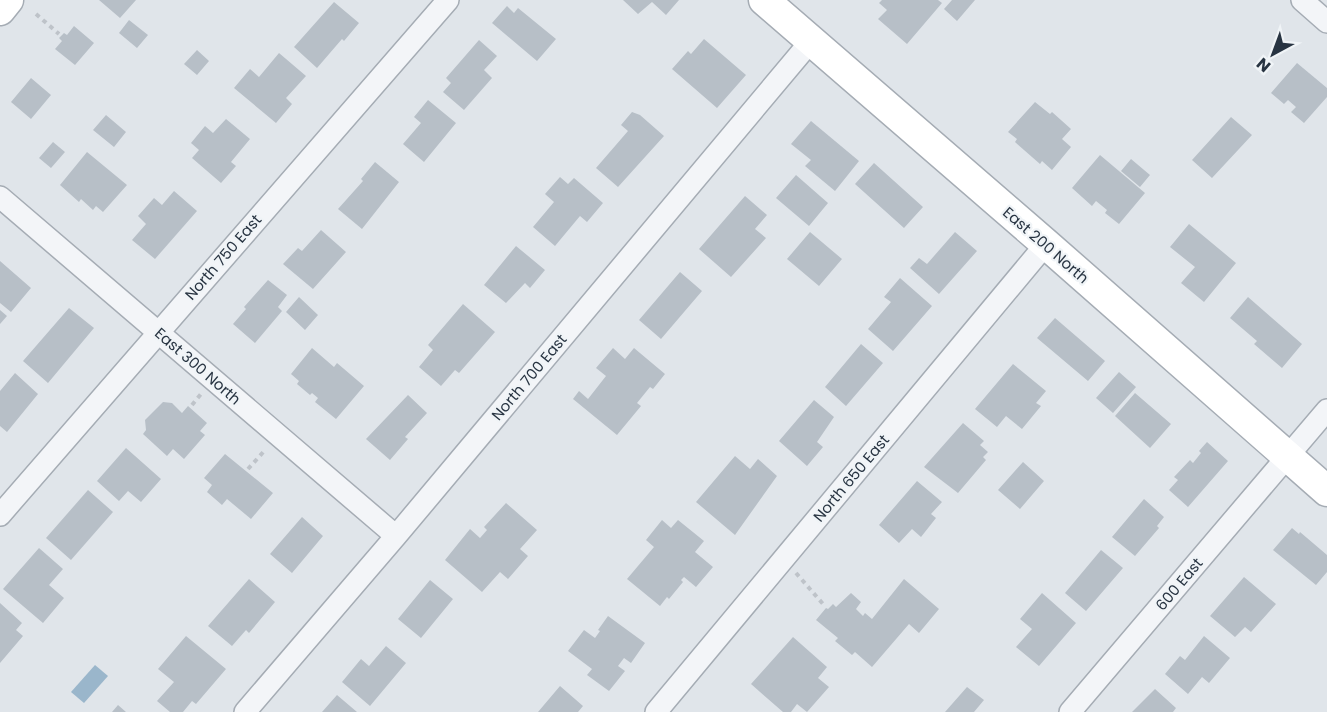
<svg xmlns="http://www.w3.org/2000/svg" width="1327" height="712" viewBox="0 0 1327 712" font-family="Poppins,sans-serif">
	<style>
		.water { fill: #9ab6cb }
		.building { fill: #b7bfc7 }
		.lines { fill: none; stroke-linecap: round; stroke-linejoin: round }
		.street-casing { stroke: #a5acb4; stroke-width: 24 }
		.secondary-casing { stroke: #a5acb4; stroke-width: 33 }
		.path { stroke: #bec3c9; stroke-width: 4; stroke-dasharray: 4.5 4.5; stroke-linecap: butt }
		.street { stroke: #f3f5f8; stroke-width: 21 }
		.secondary { stroke: #fff; stroke-width: 30 }
		.labels { text-anchor: middle; dominant-baseline: central; stroke-width: 4.5; stroke-linejoin: round; paint-order: stroke }
		.street-label { font-size: 15px; fill: #283442; stroke: #f0f4f7 }
	</style>
	<rect width="100%" height="100%" fill="#e0e5ea"/>
	<path class="water" d="M95,665L108,676L84,703L71,692Z"/>
	<path class="building" d="M99,0H136L120,18Z
		M623,0H679L666,15L652,2L638,14Z
		M882,0H938L942,3L907,44L878,19L887,10L879,3Z
		M952,0H975L957,21L944,9Z
		M334,2L359,23L344,41L342,39L317,68L294,47Z
		M507,6L514,13L518,8L556,39L537,61L492,23Z
		M129,20L148,35L137,48L119,33Z
		M74,26L94,43L75,65L55,49L62,41L59,38L64,33L67,35Z
		M704,39L746,75L717,108L672,69L688,51L691,54Z
		M479,40L497,56L484,70L492,78L464,110L443,92L451,83L446,78Z
		M197,50L209,61L197,75L184,64Z
		M279,53L306,76L286,98L292,104L276,123L234,88L250,69L259,77Z
		M1297,63L1327,88V97L1304,123L1291,112L1296,107L1288,100L1284,104L1271,93Z
		M31,78L51,95L31,119L11,102Z
		M428,100L456,123L424,162L403,144L421,123L414,117Z
		M1035,102L1050,114L1052,112L1071,129L1062,139L1071,147L1052,170L1042,161L1040,164L1015,142L1017,139L1008,132Z
		M632,112L640,115L664,136L618,187L596,168L628,131L621,125Z
		M106,115L126,132L114,147L93,130Z
		M1231,117L1252,135L1212,178L1192,160Z
		M226,119L250,139L231,162L236,166L221,183L192,158L199,150L191,143L205,126L213,133Z
		M811,121L859,161L835,191L805,166L811,160L791,144Z
		M53,142L65,152L51,168L39,158Z
		M87,152L127,185L103,212L96,206L93,210L81,199L79,202L60,185Z
		M1100,155L1145,193L1119,224L1105,213L1107,210L1096,201L1092,206L1072,188Z
		M1131,159L1150,175L1140,187L1121,171Z
		M375,162L399,182L362,229L338,209L363,181L361,179Z
		M874,163L923,207L904,228L855,184Z
		M796,175L828,203L809,226L776,198Z
		M560,177L568,184L574,178L603,203L587,222L580,216L555,246L533,227L554,202L545,194Z
		M174,191L197,211L155,259L132,240L146,224L138,216L154,198L162,205Z
		M745,196L767,215L755,229L766,238L731,277L699,249Z
		M1189,224L1236,263L1204,302L1181,283L1195,267L1170,247Z
		M321,230L346,252L313,289L283,264L298,248L302,251Z
		M810,232L842,259L819,286L787,259Z
		M955,232L977,251L939,294L910,268L919,258L927,264Z
		M516,246L545,270L530,288L525,283L506,303L484,285Z
		M0,261L31,288L11,312L0,303Z
		M680,272L702,291L661,339L639,320Z
		M900,278L932,306L893,351L868,329L891,302L884,297Z
		M268,280L287,295L278,307L282,311L255,343L233,324L246,309L244,307Z
		M299,297L318,315L305,330L286,312Z
		M1248,297L1302,344L1282,368L1254,344L1257,341L1230,318Z
		M463,304L495,332L459,373L455,370L441,386L419,367L433,350L428,345Z
		M69,308L94,328L48,383L23,361Z
		M0,310L7,316L0,324Z
		M1055,318L1105,361L1088,381L1037,338Z
		M861,344L883,363L846,406L825,387Z
		M312,348L334,367L337,363L364,386L336,419L315,402L318,398L312,393L310,395L297,384L299,381L291,374Z
		M613,348L625,359L634,348L665,374L653,389L650,387L637,403L641,406L617,435L573,399L579,391L588,399L606,376L596,368Z
		M1013,364L1046,391L1036,403L1041,406L1022,429L1006,416L997,427L975,409Z
		M1119,372L1136,387L1113,413L1096,398Z
		M15,373L38,394L7,432L0,426V391Z
		M1135,393L1171,424L1150,448L1115,416Z
		M408,395L427,413L405,437L408,439L390,460L366,439Z
		M814,400L834,417L817,442L823,447L807,466L779,441Z
		M163,402L172,403L182,413L188,406L207,423L200,431L205,435L184,459L173,449L167,456L143,434L146,430L145,420Z
		M963,423L984,441L980,445L988,452L983,457L986,460L958,493L924,467Z
		M1207,442L1228,461L1188,507L1169,490L1178,480L1174,477L1190,460L1193,463L1201,453L1199,451Z
		M126,448L161,479L141,502L128,491L119,501L97,481Z
		M225,454L273,493L251,519L227,499L222,505L207,492L212,485L204,478Z
		M735,456L750,469L758,459L777,476L735,535L696,502Z
		M1023,462L1044,481L1020,509L998,490Z
		M917,481L942,502L931,514L936,518L921,537L912,529L899,543L879,525Z
		M88,490L113,512L71,560L46,538Z
		M1144,499L1164,517L1157,526L1159,528L1135,556L1112,537Z
		M506,503L537,530L520,549L528,556L508,579L500,572L482,592L445,560L470,529L480,538L487,530L484,527Z
		M302,517L323,536L292,573L270,554Z
		M662,520L671,528L678,520L704,541L695,552L713,567L696,587L684,577L681,580L683,582L669,599L667,597L660,606L627,579L654,547L646,540Z
		M1292,528L1299,534L1300,532L1327,555V572L1316,585L1273,550Z
		M39,548L63,569L49,585L64,598L43,623L3,589Z
		M1101,550L1123,568L1086,611L1065,593Z
		M1244,577L1276,604L1251,632L1245,627L1235,637L1210,616Z
		M249,579L275,602L249,633L246,630L232,646L208,626Z
		M904,579L939,609L919,633L909,624L872,667L855,652L852,655L835,641L838,638L816,620L826,608L828,609L833,604L836,607L851,593L861,602L856,609L863,616L865,613L872,619Z
		M430,580L453,599L421,638L398,619Z
		M1042,593L1076,623L1039,666L1016,647L1032,629L1020,619Z
		M0,603L22,623L16,630L23,636L0,663Z
		M608,616L645,643L631,663L624,658L618,666L625,671L609,691L587,675L592,669L568,651L584,630L595,638L600,631L598,630Z
		M186,636L226,669L196,704L192,701L183,712H170L157,701L174,682L158,669Z
		M1204,636L1230,658L1209,683L1202,677L1188,694L1165,674L1180,656L1185,660Z
		M793,637L827,667L818,678L829,687L807,712L797,704L791,712H783L751,684Z
		M386,646L406,663L370,706L342,682L361,659L369,666Z
		M560,686L583,706L578,712H538Z
		M967,687L984,700L974,712H945Z
		M1155,689L1176,708L1173,712H1132Z
		M337,695L357,712H322Z
		M118,705L126,712H112Z"/>
	<g class="lines">
		<g class="street-casing">
			<path id="street" d="M1302,0L1327,22
				M0,197L396,536
				M0,515L448,0
				M245,712L396,536L811,41
				M656,712L1046,244
				M1070,712L1327,410"/>
		</g>
		<g class="secondary-casing">
			<path id="secondary" d="M764,0L1046,244L1327,491
				M0,10L8,0"/>
		</g>
		<path class="path" d="M36,14L59,34
			M192,405L201,394
			M248,469L266,449
			M796,573L823,604"/>
		<use href="#street" class="street"/>
		<use href="#secondary" class="secondary"/>
	</g>
	<g class="labels">
		<g class="street-label">
			<text transform="translate(1046 245) rotate(41)">East 200 North</text>
			<text transform="translate(223 257) rotate(-49)">North 750 East</text>
			<text transform="translate(198 366) rotate(41)">East 300 North</text>
			<text transform="translate(529 377) rotate(-50)">North 700 East</text>
			<text transform="translate(851 478) rotate(-50)">North 650 East</text>
			<text transform="translate(1179 584) rotate(-50)">600 East</text>
		</g>
	</g>
	<g transform="translate(1273 54) rotate(221)" stroke="#f0f4f7" stroke-width="4.5" paint-order="stroke">
	<path d="M0-4.5L10 22L0 15L-10 22Z" fill="#283442"/>
	<text y="-9" font-size="16" font-weight="bold" text-anchor="middle" fill="#283442">N</text>
	</g>
</svg>
